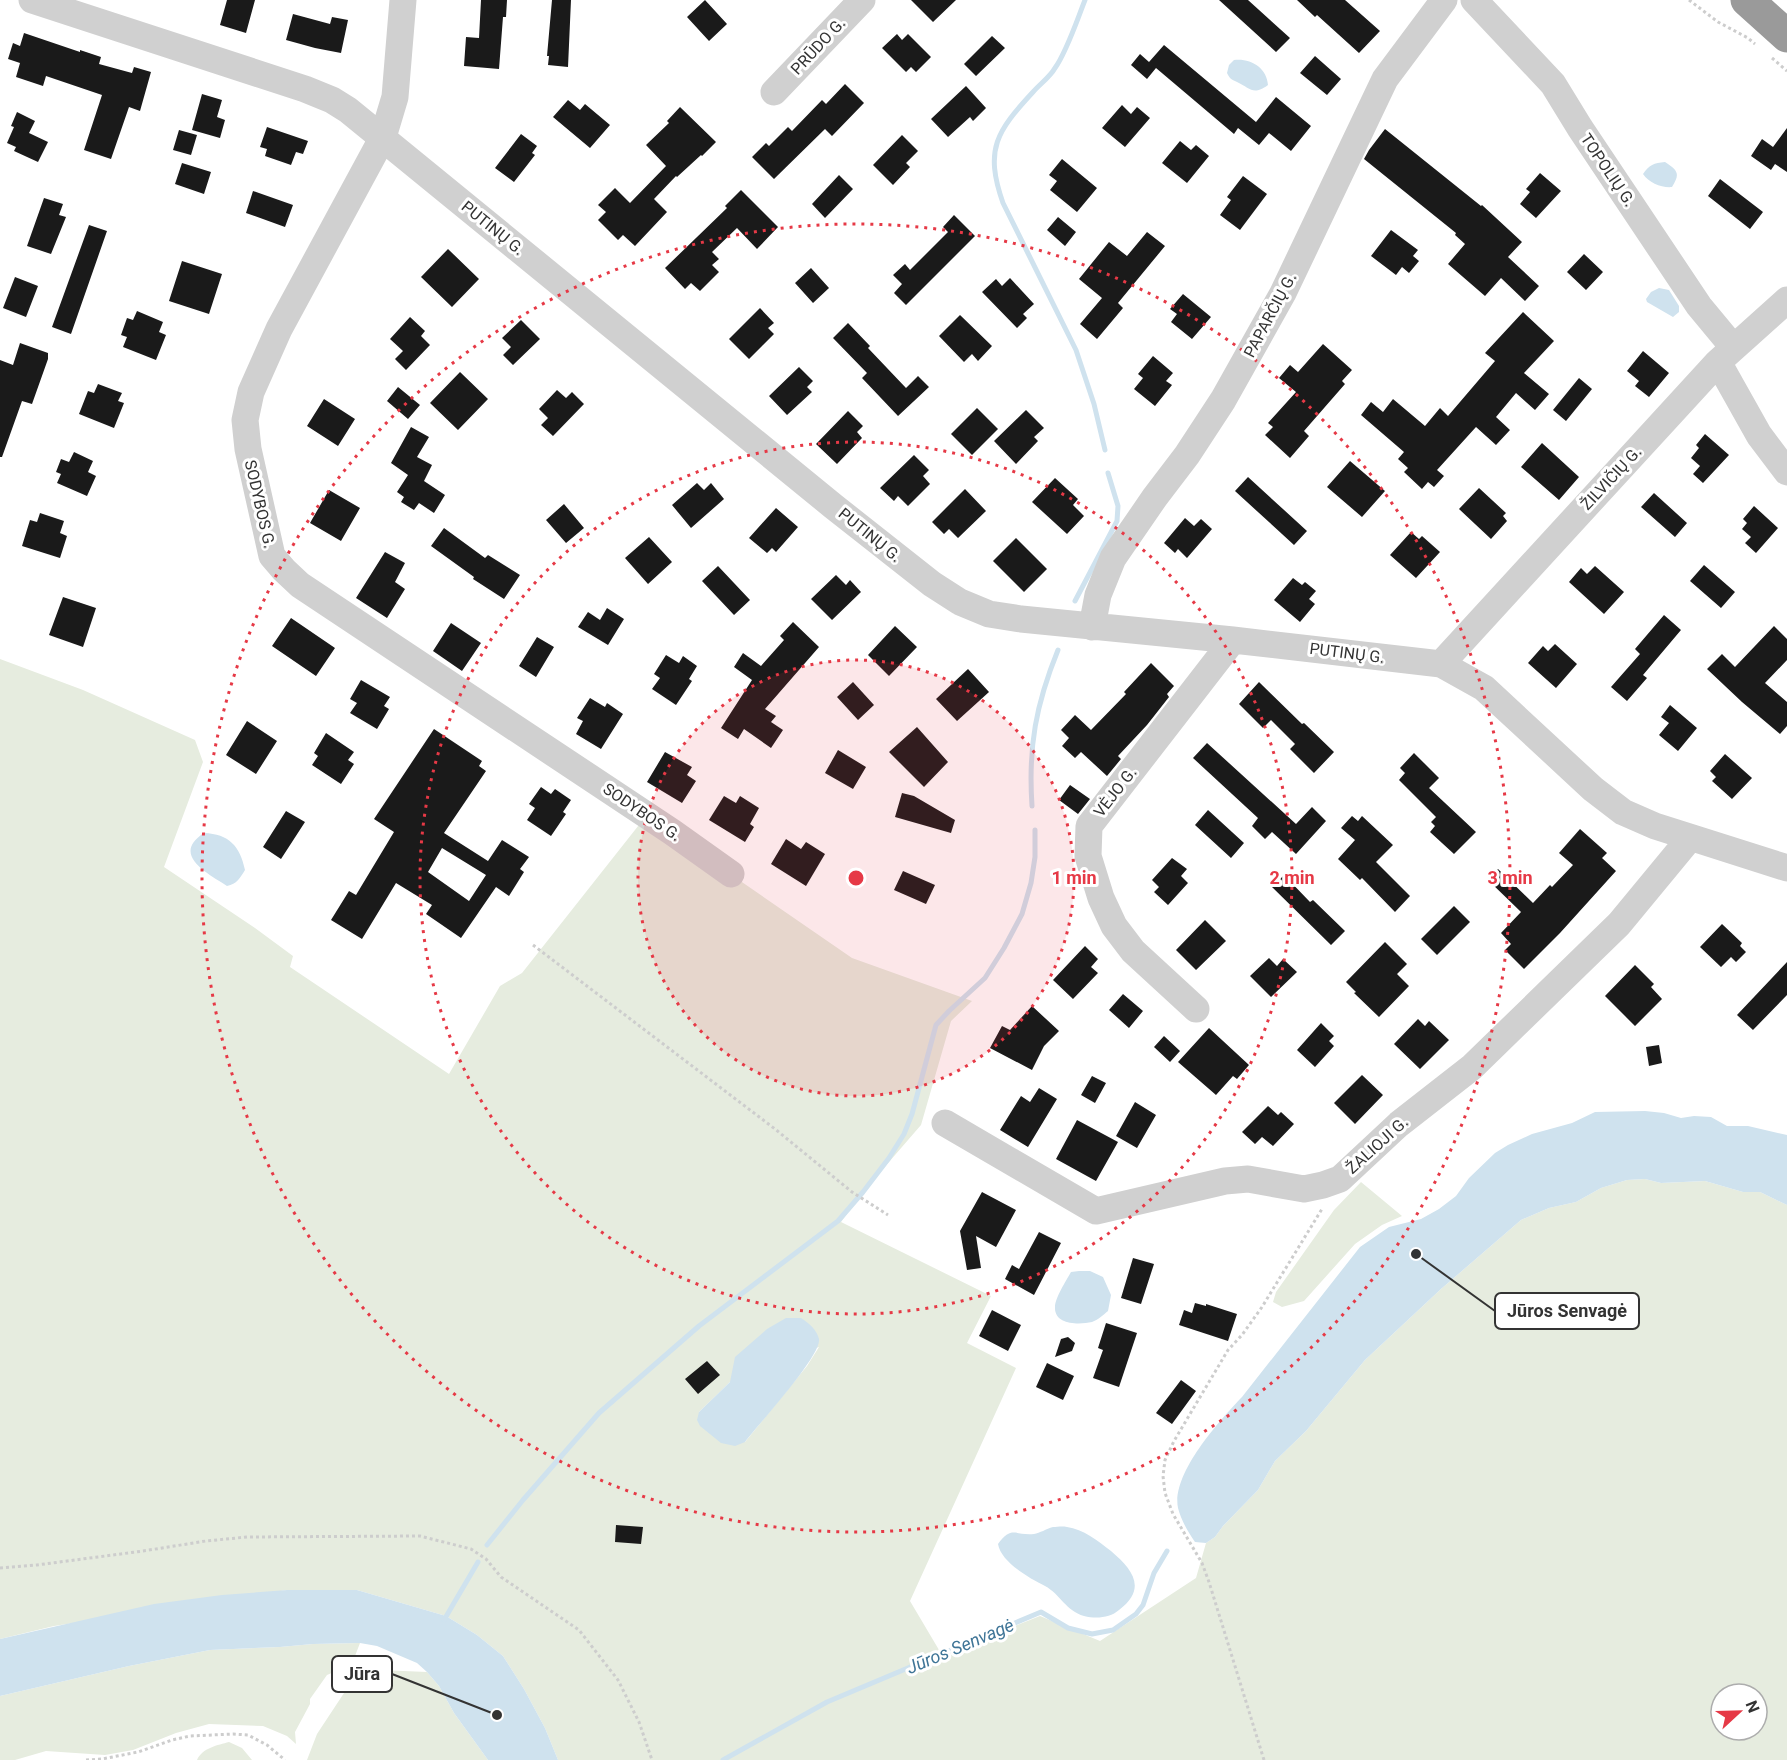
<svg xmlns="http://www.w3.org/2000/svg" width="1787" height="1760" viewBox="0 0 1787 1760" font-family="Roboto,sans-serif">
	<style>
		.green { fill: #e6ecdf; fill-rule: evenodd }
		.water { fill: #cfe2ee }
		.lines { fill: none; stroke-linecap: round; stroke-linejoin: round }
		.stream { stroke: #cfe2ee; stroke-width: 5 }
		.building { fill: #1a1a1a; fill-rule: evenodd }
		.path { stroke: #cdcdcd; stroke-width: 3; stroke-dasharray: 3 3; stroke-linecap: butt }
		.minor { stroke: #d0d0d0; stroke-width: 27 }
		.highway { stroke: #9a9a9a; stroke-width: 33 }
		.ring { fill: none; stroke: #e63946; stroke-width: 3; stroke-dasharray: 3 6 }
		.labels { text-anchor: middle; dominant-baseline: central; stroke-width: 6; stroke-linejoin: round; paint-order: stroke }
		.street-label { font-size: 16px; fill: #333; stroke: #fff }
		.water-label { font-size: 18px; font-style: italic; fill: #3f7597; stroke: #fff }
		.centre { fill: #e63946; stroke: #fff; stroke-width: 3 }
		.ring-label { font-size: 18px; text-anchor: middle; font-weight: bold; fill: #e63946; stroke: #fff; stroke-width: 6; stroke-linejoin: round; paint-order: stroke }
		.leader { fill: none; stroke: #333; stroke-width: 2 }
		.callout-dot { fill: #333; stroke: #fff; stroke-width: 2 }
		.callout { fill: #fff; stroke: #333; stroke-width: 2 }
		.callout-label { font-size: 18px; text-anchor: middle; font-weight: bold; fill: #333 }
	</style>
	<rect width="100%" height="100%" fill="#fff"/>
	<path class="green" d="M0,659L83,690L195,740L203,762L164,867L255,928L293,956L290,967L449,1074L500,986L522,973L646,816L852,958L972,1001L951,1021L921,1125L863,1192L841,1222L991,1296L967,1343L1016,1368L910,1601L942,1655L1040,1616L1100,1641L1196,1578L1206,1543L1215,1537L1223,1526L1258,1490L1275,1461L1306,1431L1365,1360L1441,1289L1521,1220L1549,1208L1576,1202L1601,1188L1627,1180L1645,1179L1661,1183L1705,1181L1743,1192H1760L1787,1205V1760H558L545,1728L524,1689L503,1656L477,1635L446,1616L357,1590H287L54,1626L0,1639ZM819,1347L807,1366L745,1442L699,1412L730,1382ZM1721,1694H1757V1730H1721Z
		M1361,1182L1402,1216L1382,1225L1355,1244L1304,1301L1282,1307L1273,1302L1276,1292L1334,1210Z
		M360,1643L355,1656L348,1666L327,1675L310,1699V1704L295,1732L296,1744L287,1736L263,1726L209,1724L176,1733L133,1750L105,1755L46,1751L15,1760H0V1696L129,1666L210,1650L280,1647L313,1644Z
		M380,1670L427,1672L439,1686L454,1713L488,1760H307L317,1734L346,1690L359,1681H367Z
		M229,1742L242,1748L252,1760H197C202,1748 218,1745 229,1742Z"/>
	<path class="water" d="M1234,60C1251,58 1267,68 1268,85C1253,96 1250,88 1237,82C1231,79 1230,79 1227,73L1229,65Z
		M1665,162C1677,170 1681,173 1672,187C1662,188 1649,183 1643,174C1649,165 1654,163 1665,162Z
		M1659,288L1669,290L1679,306V312L1673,317L1647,302L1646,299L1651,292Z
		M204,833C229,834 240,846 245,870C240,878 237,884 227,886C209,874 170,855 204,833Z
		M1645,1111L1664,1113L1681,1118L1694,1116L1711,1117L1727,1126H1748L1787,1135V1205L1760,1192H1743L1705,1181L1661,1183L1645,1179L1627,1180L1601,1188L1576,1202L1549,1208L1521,1220L1441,1289L1365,1360L1306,1431L1275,1461L1258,1490L1223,1526L1215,1537L1206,1543L1195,1542C1188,1532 1181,1520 1178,1508C1171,1474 1220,1420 1242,1397L1360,1247L1389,1227L1421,1219L1439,1209L1456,1196L1469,1178L1495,1153L1508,1145L1532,1134L1572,1123L1595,1112Z
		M1079,1271H1090L1103,1277L1111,1295L1108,1311C1103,1315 1098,1320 1092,1322C1079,1325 1054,1325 1055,1307C1055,1298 1066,1281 1071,1272Z
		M786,1318H801C809,1323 817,1330 819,1339C822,1355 757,1426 745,1442L735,1446L721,1443L700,1426L697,1420L699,1412L730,1382L735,1357L767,1329Z
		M1053,1527C1057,1527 1062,1526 1067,1527C1083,1529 1098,1541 1111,1551C1132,1569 1148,1588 1119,1610C1110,1618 1096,1619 1084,1616C1066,1611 1060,1594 1045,1586C1029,1578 1001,1562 998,1544C1012,1525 1015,1536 1034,1534C1040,1533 1046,1529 1053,1527Z
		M287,1590H357L446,1616L477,1635L503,1656L524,1689L545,1728L558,1760H488L454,1713L439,1686L427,1672L417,1663L377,1646L360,1643L313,1644L280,1647L210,1650L129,1666L0,1696V1639L154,1604L222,1595Z"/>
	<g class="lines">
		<path class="stream" d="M1085,0C1077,20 1067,51 1055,68C1050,77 1040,84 1033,92C997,131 984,149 1003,203L1076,350L1094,404L1105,450
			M1075,601L1117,521L1118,506L1108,473
			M1032,806C1028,747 1036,704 1058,650
			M487,1545L523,1500L599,1413L699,1326L838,1221L863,1192L889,1158L904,1134L912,1114L936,1025L949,1011L985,978L1004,948L1022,914L1031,883L1035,857V830
			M444,1620L478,1562
			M723,1760L827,1702L1041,1612L1068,1628L1092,1634L1113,1630L1136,1614L1143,1605L1154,1573L1167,1551"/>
	</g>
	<path class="building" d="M227,0H255L246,33L220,25Z
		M481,0H507L506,17H503L499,69L464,66L466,37L479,38Z
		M552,0H571L568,67L548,65L549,56H547Z
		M705,0L727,24L709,41L687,17Z
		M911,0H956L933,22Z
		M1219,0H1248L1290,38L1276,52Z
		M1297,0H1345L1380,31L1359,53L1317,15L1315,17Z
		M293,14L330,24L332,17L348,20L341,53L315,48L286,40Z
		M24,33L80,52V50L101,57L99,64L132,73L134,67L151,72L140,111L129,107L111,159L84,150L102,95L46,76L43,86L16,77L20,63L8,59L13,43L20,46Z
		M897,34L902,40L908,34L931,57L916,72L911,67L906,72L882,48Z
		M992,36L1005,48L976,76L964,64Z
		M1164,45L1256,122L1276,97L1311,126L1291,151L1269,133L1259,145L1238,128L1234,134L1156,68L1147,79L1131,65L1140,54L1149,62Z
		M1315,56L1341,79L1327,95L1300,73Z
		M845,84L864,103L832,136L825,129L774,179L752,157L766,143L769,146L788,127L792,131L822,100L826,104Z
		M966,86L986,108L973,121L970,117L948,137L931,119Z
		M202,94L222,100L217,117L225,120L220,138L192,130Z
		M568,100L580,110L585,104L610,125L590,148L553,117Z
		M1122,105L1131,114L1137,107L1150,118L1125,147L1102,128Z
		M680,107L716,142L702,156L701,155L677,177L676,176L654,199L667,212L635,246L623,235L618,240L598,220L606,212L598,205L615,188L630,203L666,166L646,145L669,123L667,121Z
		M17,112L35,121L29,133L48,142L38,162L14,151L16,147L7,143L14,127L11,126Z
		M267,127L308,141L303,154L296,152L291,165L265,156L267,149L260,147Z
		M1787,128V172L1775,164L1771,170L1751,156L1762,139L1773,147Z
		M1385,129L1481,206L1482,205L1522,242L1508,257L1539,286L1525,301L1501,278L1485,296L1448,264L1465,244L1455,235L1456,233L1364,159L1369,150Z
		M179,130L197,135L191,155L173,150Z
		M521,134L537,146L532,153L535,155L514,182L495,168Z
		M902,135L918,151L906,163L910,167L893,185L873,165Z
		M1180,141L1191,150L1196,145L1209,156L1187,183L1162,163Z
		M1062,159L1097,188L1077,212L1050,190L1057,181L1049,175Z
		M182,163L211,172L204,194L175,184Z
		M1540,173L1561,191L1536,218L1520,204L1530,192L1526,189Z
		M839,175L853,189L825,218L812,204Z
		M1243,176L1267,194L1240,230L1220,215L1231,200L1227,197Z
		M1720,179L1763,212L1750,229L1708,196Z
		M741,190L778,227L757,249L737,228L712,252L719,259L712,265L719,272L700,291L691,283L685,289L665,268L727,208L725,206Z
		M253,191L293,205L285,227L246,213Z
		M44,198L63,204L59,215L66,217L51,254L27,246Z
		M954,215L975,236L906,305L894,293L902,284L893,275L905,264L910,270L948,232L943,227Z
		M1058,217L1076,232L1065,246L1047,230Z
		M89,225L107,231L71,334L52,327Z
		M1391,230L1418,250L1413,256L1419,261L1409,273L1402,267L1396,275L1371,256Z
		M1147,232L1165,246L1118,303L1123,308L1097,339L1080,324L1102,298L1079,279L1109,242L1127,256Z
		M448,249L479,279L452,307L421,277Z
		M1584,254L1603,272L1586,290L1567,272Z
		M182,261L222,274L209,314L169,301Z
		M811,268L829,288L813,303L795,283Z
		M15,277L38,286L26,317L3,308Z
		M1010,278L1034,304L1023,314L1027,318L1017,328L982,292L996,279L1002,286Z
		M1183,294L1211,317L1192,339L1171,322L1177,314L1170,309Z
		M760,308L774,323L768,328L774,334L749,359L729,339Z
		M137,311L163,322L159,332L166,335L156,360L123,347L127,337L121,335L127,318L133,320Z
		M1523,312L1554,341L1524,373L1549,394L1535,410L1516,393L1496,417L1510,430L1496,445L1476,427L1437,470L1444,476L1434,487L1428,482L1422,489L1404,472L1408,468L1398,459L1404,452L1361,415L1371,402L1383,412L1393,399L1425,426L1440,408L1448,416L1495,361L1485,353Z
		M960,315L992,346L978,361L972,354L964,362L939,336Z
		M410,317L425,331L421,336L430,345L406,370L395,359L403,351L390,339Z
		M521,320L540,339L513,365L503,355L511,347L502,338Z
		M848,323L870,346L868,348L906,388L918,376L929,387L898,416L862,378L867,373L833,338Z
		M20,343L48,353V359L32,404L22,401L2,457H0V360L13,365Z
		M1323,344L1352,370L1342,381L1345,384L1304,431L1309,436L1290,458L1265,435L1273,427L1268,423L1296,392L1279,378L1290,365L1298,372Z
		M1643,351L1669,373L1649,397L1635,386L1639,381L1627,371Z
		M1153,356L1173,373L1166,381L1172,385L1155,406L1134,389L1143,378L1138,374Z
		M799,367L813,381L807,387L812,392L787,415L769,396Z
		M460,372L488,399L458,430L430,403Z
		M1579,378L1592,389L1566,421L1553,410Z
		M98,384L122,393L118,401L124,403L114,428L79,414L88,391L94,393Z
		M398,387L420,405L408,419L387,401Z
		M557,390L566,398L572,392L584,404L553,436L541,425L548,418L539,409Z
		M324,399L355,419L338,446L307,426Z
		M977,408L998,429L972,455L951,434Z
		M1026,410L1044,428L1034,437L1038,441L1016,464L994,441Z
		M848,411L863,426L857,432L862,438L837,464L816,444Z
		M411,427L429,437L417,457L432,465L424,481L445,495L434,513L419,503L414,510L401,502L404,497L397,492L408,475L391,463Z
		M1705,434L1729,455L1703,483L1693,474L1700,466L1691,458L1699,448L1696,445Z
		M1542,443L1579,477L1559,500L1521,467Z
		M74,452L93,461L88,472L96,476L87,496L57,483L61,474L56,472L61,459L69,462Z
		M914,455L929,470L923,476L930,484L908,506L898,496L894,501L880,488Z
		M1350,461L1385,491L1362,517L1327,487Z
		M1248,477L1307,531L1294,545L1235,491Z
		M1055,478L1078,499L1073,505L1084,516L1067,534L1032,502Z
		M697,483L704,490L711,483L724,499L691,528L672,505Z
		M1479,488L1506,513L1503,516L1507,521L1491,539L1459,509Z
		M965,489L986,511L958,538L949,529L944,534L932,522Z
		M329,490L360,508L341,541L310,523Z
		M1654,493L1687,523L1675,537L1641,507Z
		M564,504L584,528L566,543L546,520Z
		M1754,506L1778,528L1756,553L1745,543L1751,537L1742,529L1747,523L1743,519Z
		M776,508L798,527L776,552L772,548L767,553L749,538Z
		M40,513L64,521L60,533L67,536L60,558L22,546L30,520L37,522Z
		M1185,518L1194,526L1201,519L1212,529L1187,558L1178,549L1175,553L1164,543Z
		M444,528L485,558L488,555L520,575L504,599L473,579L474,577L431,546Z
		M1411,532L1419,539L1422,536L1440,552L1416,578L1390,555Z
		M649,537L672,562L648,584L625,558Z
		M1016,538L1047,569L1024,592L993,561Z
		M385,552L405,563L395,582L405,589L387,618L356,598Z
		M1704,565L1735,592L1721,608L1690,581Z
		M718,566L750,600L734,615L702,581Z
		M1595,566L1624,592L1604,614L1569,582L1581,568L1587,574Z
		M836,575L846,585L850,580L861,592L832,620L811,599Z
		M1293,578L1302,585L1305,582L1316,591L1309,599L1315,604L1300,622L1274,600Z
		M63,597L96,608L83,647L49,635Z
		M607,608L624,619L608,645L578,627L588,612L600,620Z
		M1664,615L1681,630L1643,675L1647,678L1627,701L1611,687L1640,654L1635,649Z
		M291,618L335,648L316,676L272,646Z
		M793,622L819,647L765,709L776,716L771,722L783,730L771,748L744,729L738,739L721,728L752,680L734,667L743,653L761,666L784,640L780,636Z
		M451,623L481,643L462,671L433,651Z
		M895,626L917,647L889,676L868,655Z
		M1774,626L1787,639V660L1765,683L1787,702V726L1780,734L1742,702L1707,669L1722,654L1735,667Z
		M537,637L554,647L536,677L519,666Z
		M1555,644L1577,664L1556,688L1528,663L1543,646L1548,651Z
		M666,655L679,663L683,656L697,666L689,679L692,681L676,705L652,689L660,678L654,674Z
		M1151,663L1174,686L1167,694L1169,697L1147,725L1118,756L1121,759L1107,776L1081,752L1075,758L1062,746L1069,738L1061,730L1075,715L1091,730L1126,694L1124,692Z
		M968,669L989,692L957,721L936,699Z
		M361,680L390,697L384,706L389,709L377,729L350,713L357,703L350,699Z
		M853,682L874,705L858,720L837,697Z
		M1259,682L1302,724L1304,723L1334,752L1314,773L1290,749L1295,744L1271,720L1263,728L1239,704Z
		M590,698L605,707L607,703L623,714L601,749L576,734L583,721L577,718Z
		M1670,705L1697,728L1678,751L1659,735L1669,723L1661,717Z
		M247,721L277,741L256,774L226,755Z
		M917,727L948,762L924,787L889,752Z
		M434,729L482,761L479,766L486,771L444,833L488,861L502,840L529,857L520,869L524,872L509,896L496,887L461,938L426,914L432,905L396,883L362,939L331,920L349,891L356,895L394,832L374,819ZM442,848L486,875L469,901L428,872Z
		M326,733L354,752L348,760L354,764L341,784L312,765L318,756L314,753Z
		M1207,743L1296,824L1312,807L1326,821L1296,854L1272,832L1265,839L1252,826L1258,818L1193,758Z
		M838,750L866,767L853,789L825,773Z
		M665,752L692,767L687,775L696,781L682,803L647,782Z
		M1414,753L1439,778L1429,788L1476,832L1454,854L1430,832L1435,826L1431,822L1436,817L1399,780L1405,773L1400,768Z
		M1725,754L1752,778L1732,799L1712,781L1716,777L1710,771Z
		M1070,785L1090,799L1078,814L1059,800Z
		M541,787L551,794L555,789L571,800L563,812L566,814L551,836L527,820L535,808L529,804Z
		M902,793L914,796L955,820L951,833L895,817Z
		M724,796L736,803L740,796L759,808L750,824L754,827L745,842L709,820Z
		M1208,810L1244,843L1231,858L1195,825Z
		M286,811L305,822L281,859L263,847Z
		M1352,816L1358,821L1362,816L1393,845L1376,862L1410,896L1395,912L1362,878L1360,880L1338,859L1355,840L1341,828Z
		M1580,829L1607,853L1602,858L1616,871L1560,933L1524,969L1505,950L1511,944L1501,933L1521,912L1488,880L1498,869L1533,903L1550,885L1552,887L1573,865L1559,853Z
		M786,839L801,849L806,842L825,854L806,886L771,864Z
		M1172,858L1187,869L1181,876L1188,883L1168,905L1154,892L1159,887L1152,880Z
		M903,871L935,885L926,904L894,890Z
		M1284,875L1310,902L1313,900L1345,931L1331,945L1272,887Z
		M1454,906L1470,922L1437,955L1421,939Z
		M1205,920L1226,941L1196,970L1176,950Z
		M1722,924L1742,943L1740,946L1746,952L1736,962L1731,957L1721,967L1700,947Z
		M1385,942L1407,964L1397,974L1409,986L1379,1017L1354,993L1356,992L1346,982Z
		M1085,946L1098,959L1091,967L1098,973L1073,999L1053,980Z
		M1269,958L1277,966L1283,959L1297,972L1271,997L1250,976Z
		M1787,962V995L1753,1030L1737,1015Z
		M1635,965L1654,984L1651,987L1662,999L1635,1026L1605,996Z
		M1123,994L1143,1011L1129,1028L1109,1010Z
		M1032,1006L1059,1031L1044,1046L1032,1070L990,1048L1002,1026L1010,1030Z
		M1418,1019L1425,1026L1429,1021L1449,1040L1420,1069L1394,1044Z
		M1321,1023L1334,1036L1329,1041L1334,1046L1315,1067L1297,1050Z
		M1209,1028L1249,1065L1237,1079L1233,1076L1216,1095L1178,1062Z
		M1164,1036L1180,1051L1170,1062L1154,1047Z
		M1659,1045L1662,1063L1649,1066L1646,1047Z
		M1362,1075L1383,1095L1355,1124L1334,1103Z
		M1092,1076L1106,1083L1095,1103L1081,1095Z
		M1039,1088L1057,1099L1028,1147L1000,1130L1021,1096L1030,1102Z
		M1135,1102L1156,1115L1137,1148L1116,1136Z
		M1268,1106L1278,1115L1281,1112L1294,1124L1273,1146L1262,1137L1255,1144L1242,1132Z
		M1077,1120L1118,1142L1096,1181L1056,1159Z
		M982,1192L1016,1210L996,1247L976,1236L981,1268L967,1270L960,1231Z
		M1039,1232L1061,1243L1034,1295L1005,1279L1012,1265L1019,1269Z
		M1133,1258L1154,1264L1141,1304L1121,1298Z
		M1195,1303L1206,1306V1304L1237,1314L1228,1341L1179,1325L1184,1310L1192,1313Z
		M992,1310L1021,1325L1008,1351L979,1336Z
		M1106,1323L1137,1333L1119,1387L1093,1378L1103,1350L1098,1348Z
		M1068,1337L1075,1343L1072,1351L1055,1357L1061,1339Z
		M707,1361L720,1375L698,1394L685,1379Z
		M1047,1363L1074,1376L1063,1400L1036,1387Z
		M1181,1380L1196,1391L1172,1424L1156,1413Z
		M616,1525L643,1527L641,1544L615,1542Z"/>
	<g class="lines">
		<path class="path" d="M1689,0L1718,22L1748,38L1755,44
			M1772,58L1787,71
			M533,945L775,1129L852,1192L888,1215
			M0,1568L37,1565L143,1551L206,1541L247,1537L420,1536L471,1549L486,1559L501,1577L579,1630L618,1680L639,1722L652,1760
			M86,1760L102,1759L138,1752L172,1740L190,1736L233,1734L248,1735L267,1745L285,1760
			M1264,1760L1209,1582L1202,1563L1173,1514L1165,1493L1163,1476L1165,1460L1174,1441L1228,1350L1242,1335L1262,1307L1322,1209"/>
		<path class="minor" d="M32,0L305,89L332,100L348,110L833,506L932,584L960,602L989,614L1021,619L1233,640L1441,664L1484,688L1593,789L1623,812L1655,826L1787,868
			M403,0L395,97L383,137L279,329L251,392L245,420L248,449L272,556L284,570L300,585L672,832L731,874
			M1474,0L1553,84L1580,128L1699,306L1733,347
			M774,92L862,0
			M1718,362L1759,435L1787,472
			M1092,627L1098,595L1113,558L1155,497L1187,455L1223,400L1283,293L1385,79L1444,0
			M1441,664L1718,362L1787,300
			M1196,1009L1133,951L1114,926L1101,898L1088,856L1089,826L1233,640
			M945,1123L1096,1211L1225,1181L1248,1179L1304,1189L1323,1185L1340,1179L1399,1124L1472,1067L1619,924L1690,838"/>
		<path class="highway" d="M1747,0L1787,36"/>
	</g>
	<circle cx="856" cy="878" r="218" fill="#e63946" fill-opacity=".12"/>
	<g class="ring">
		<circle cx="856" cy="878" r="218"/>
		<circle cx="856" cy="878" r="436"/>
		<circle cx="856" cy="878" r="654"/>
	</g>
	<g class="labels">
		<g class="street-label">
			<text transform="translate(818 46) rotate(-47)">PRŪDO G.</text>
			<text transform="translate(1608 170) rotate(56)">TOPOLIŲ G.</text>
			<text transform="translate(493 228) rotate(39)">PUTINŲ G.</text>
			<text transform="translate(1270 315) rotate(-62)">PAPARČIŲ G.</text>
			<text transform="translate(1611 478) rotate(-47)">ŽILVIČIŲ G.</text>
			<text transform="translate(260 504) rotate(77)">SODYBOS G.</text>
			<text transform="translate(870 535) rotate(39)">PUTINŲ G.</text>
			<text transform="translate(1347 653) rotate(7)">PUTINŲ G.</text>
			<text transform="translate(1115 792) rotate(-52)">VĖJO G.</text>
			<text transform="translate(642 812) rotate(34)">SODYBOS G.</text>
			<text transform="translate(1377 1145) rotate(-42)">ŽALIOJI G.</text>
		</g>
		<g class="water-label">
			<text transform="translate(960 1646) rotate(-23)">Jūros Senvagė</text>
		</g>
	</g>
	<circle cx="856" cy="878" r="9" class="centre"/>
	<g class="ring-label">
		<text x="1074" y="884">1 min</text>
		<text x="1292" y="884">2 min</text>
		<text x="1510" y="884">3 min</text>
	</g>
	<path class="leader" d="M1416 1254L1495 1311M497 1715L392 1674"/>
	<g class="callout-dot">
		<circle cx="1416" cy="1254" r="6"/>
		<circle cx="497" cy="1715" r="6"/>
	</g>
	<g class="callout">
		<rect x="1495" y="1293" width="144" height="36" rx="6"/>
		<rect x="332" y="1656" width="60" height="36" rx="6"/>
	</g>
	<g class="callout-label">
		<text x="1567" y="1317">Jūros Senvagė</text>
		<text x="362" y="1680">Jūra</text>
	</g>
	<g transform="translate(1739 1712) rotate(68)"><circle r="28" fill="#ffffff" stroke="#adadad" stroke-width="1.5"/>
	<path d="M0-4.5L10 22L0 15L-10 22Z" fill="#e63946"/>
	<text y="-9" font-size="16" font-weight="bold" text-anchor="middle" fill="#333333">N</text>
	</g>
</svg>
